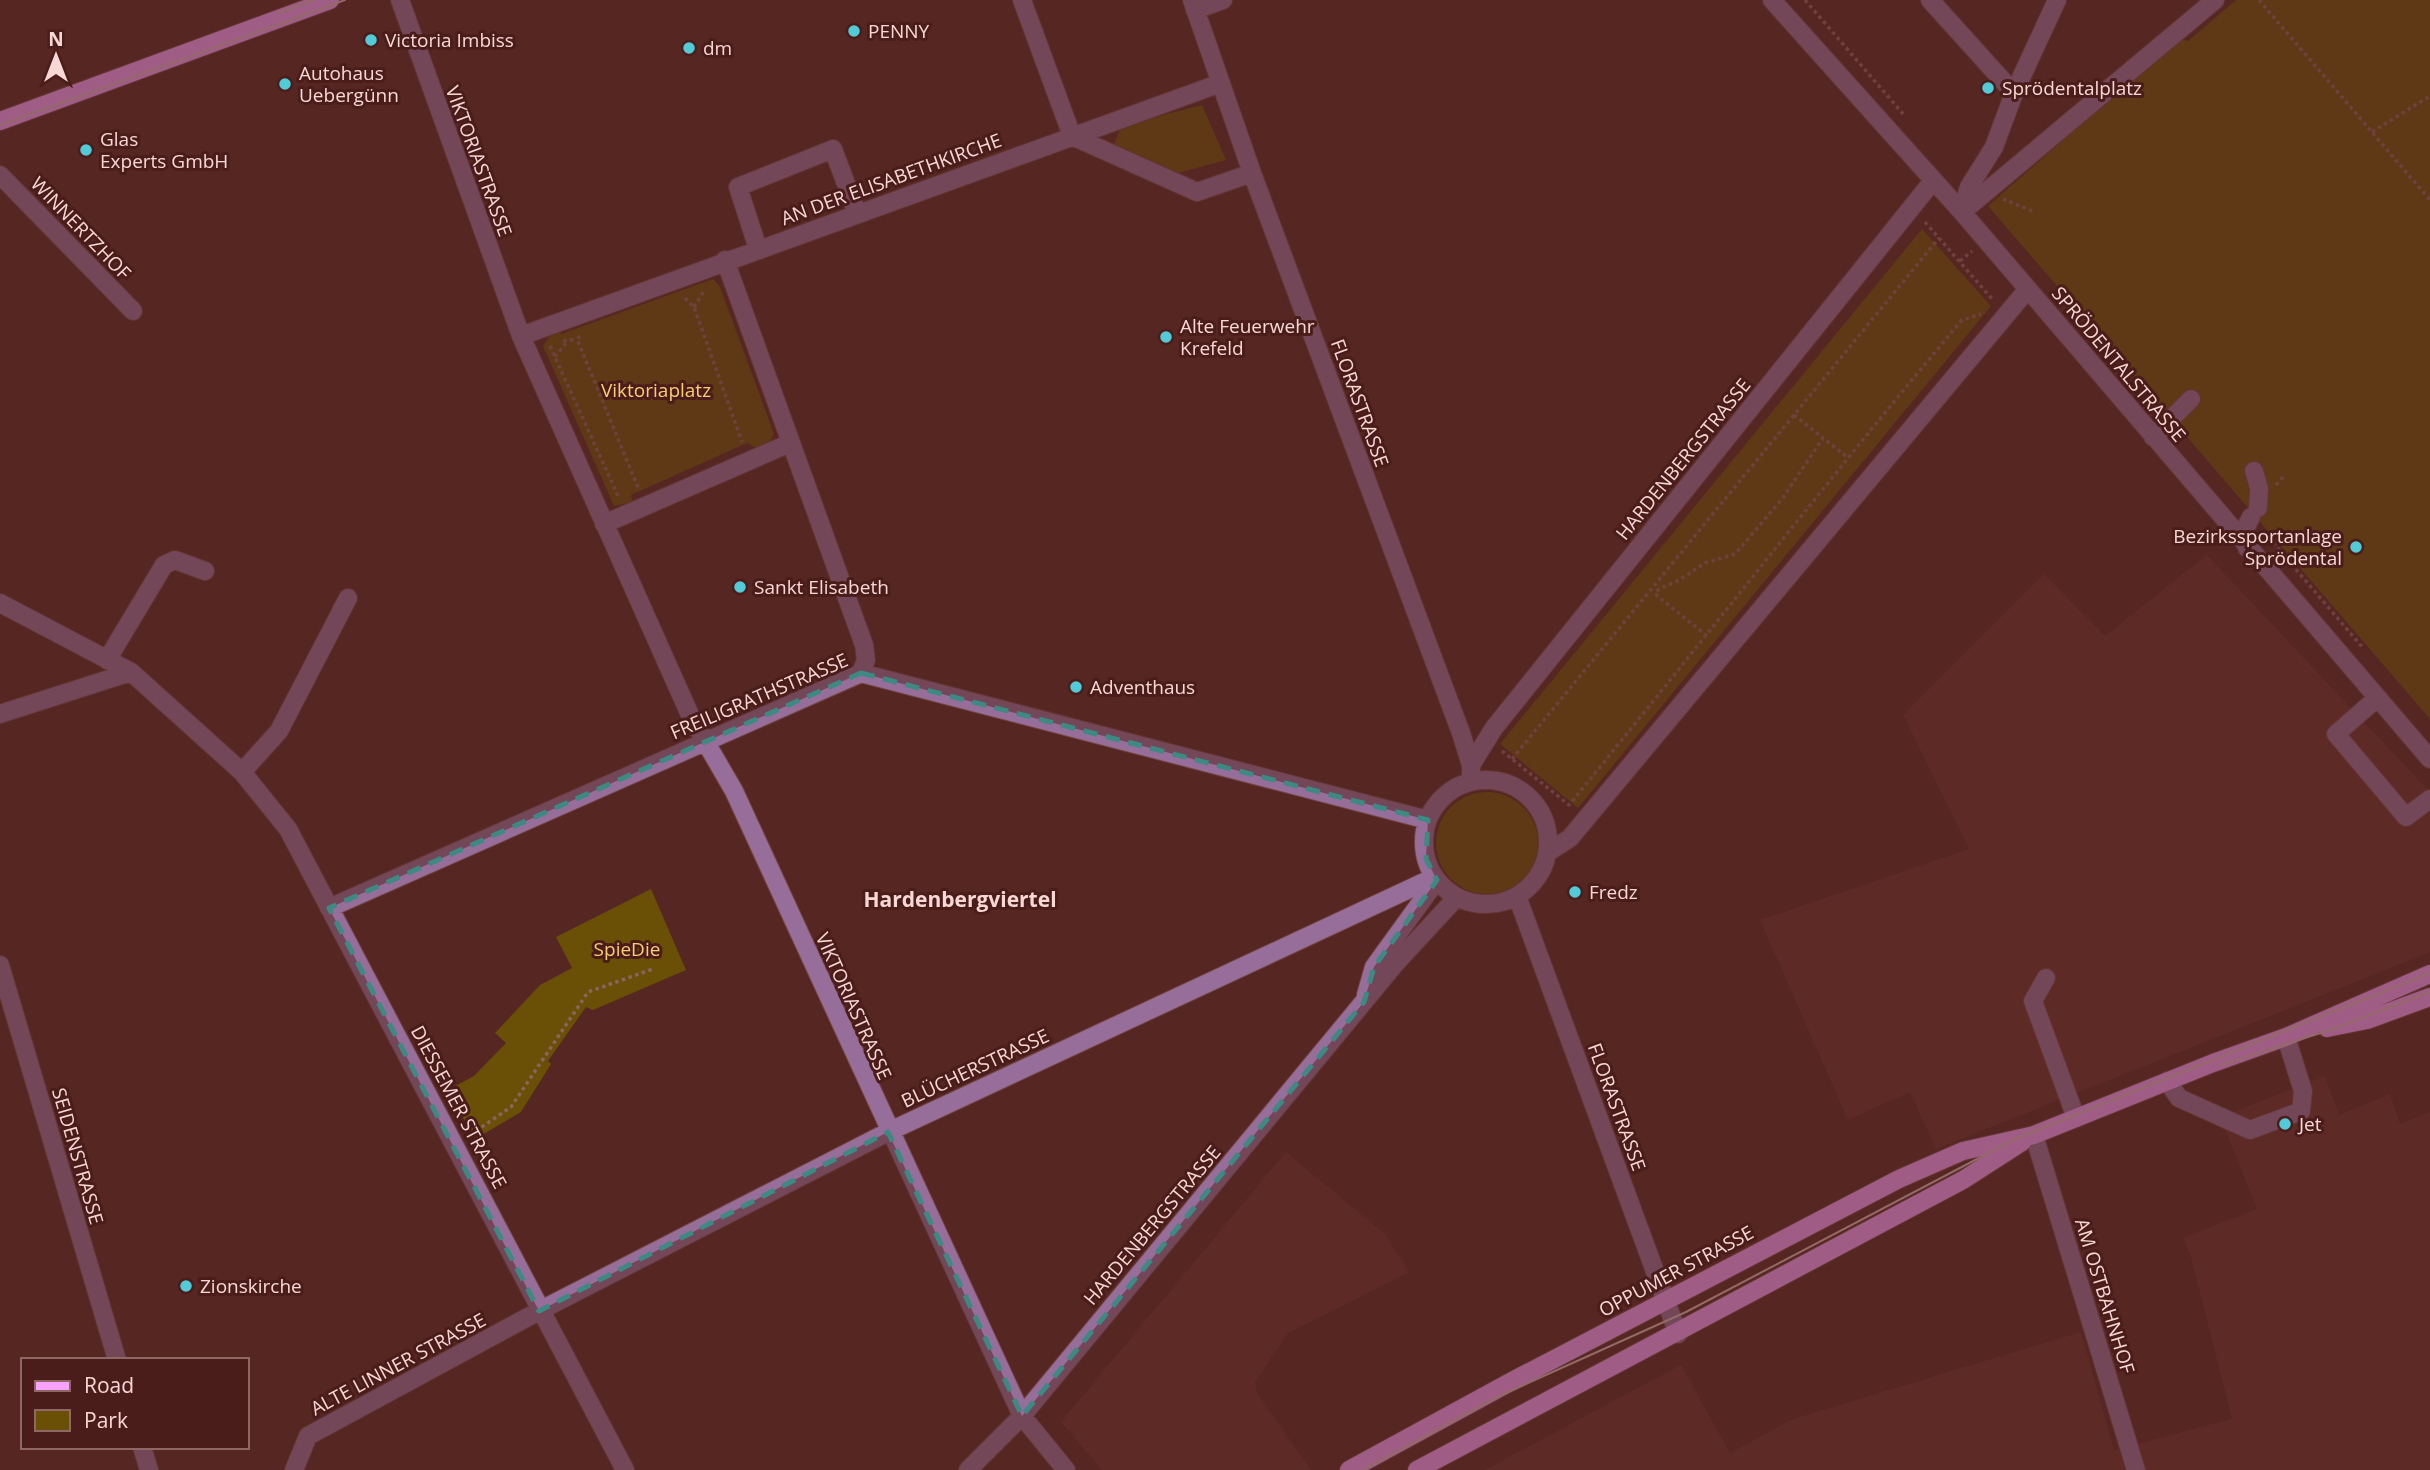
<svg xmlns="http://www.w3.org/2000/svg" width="2430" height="1470" viewBox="0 0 2430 1470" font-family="'Open Sans',sans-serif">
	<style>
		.built { fill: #662f2c }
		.green { fill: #6a4f06 }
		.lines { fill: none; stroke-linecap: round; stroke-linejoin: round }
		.minor-casing { stroke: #734643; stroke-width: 20 }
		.major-casing { stroke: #734643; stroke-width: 20 }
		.path { stroke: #8d6360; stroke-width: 3.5; stroke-dasharray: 3.5 3.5; stroke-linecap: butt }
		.minor { stroke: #976e9a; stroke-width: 18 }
		.major { stroke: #f8a1fd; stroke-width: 18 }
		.tram { stroke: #debcb9; stroke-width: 2 }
		.marked { fill: none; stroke: #3d8a83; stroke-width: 5; stroke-dasharray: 14 9; stroke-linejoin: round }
		.poi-dot { fill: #52cbd8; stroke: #4a1c1a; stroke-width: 2.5 }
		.labels { text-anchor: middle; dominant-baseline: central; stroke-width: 6; stroke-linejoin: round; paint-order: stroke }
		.poi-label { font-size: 19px; fill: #f7d8d5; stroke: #4a1c1a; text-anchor: start }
		.street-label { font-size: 19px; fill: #f7d8d5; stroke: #4a1c1a }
		.park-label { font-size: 19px; fill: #f8ce72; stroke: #4a1c1a }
		.neighbourhood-label { font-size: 21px; font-weight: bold; fill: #f7d8d5; stroke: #4a1c1a }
	</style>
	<rect width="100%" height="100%" fill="#562623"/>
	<path class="built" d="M2207,555L2430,792V952L1936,1149L1910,1092L1848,1120L1760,920L1969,849L1903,715L2044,574L2105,636Z
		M2325,1076L2339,1115L2390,1094L2400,1124L2430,1112V1470H1485L1681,1365L1730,1453L1793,1419L2081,1332L2114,1450L2232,1419L2191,1257L2183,1238L2257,1209L2220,1117Z
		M1286,1152L1385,1234L1409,1272L1288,1333L1255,1382L1257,1393L1311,1470H1102L1061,1422Z"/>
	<path class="green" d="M2236,0H2430V719L1988,206L2179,39L2188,41Z
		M1202,105L1226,160L1178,173L1113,147L1121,126Z
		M1922,229L1991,306L1578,808L1500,744Z
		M713,279L720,287L774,434L771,440L756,448L747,443L631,495L633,502L614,506L543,346L551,334L559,330L561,334Z
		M1436 843a51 51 0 1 1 102 0a51 51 0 1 1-102 0Z
		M651,889L686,970L593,1010L586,1007L548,1061L551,1064L521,1112L475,1139L448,1090L474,1076L506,1043L495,1033L540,985L572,968L556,937Z"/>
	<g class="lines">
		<g class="minor-casing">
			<path id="minor" d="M400,0L521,336L690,715L734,791L1022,1416L1066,1470
				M1022,0L1072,136L1197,192L1252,173
				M1192,0L1252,173L1461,733L1471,765V782
				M1772,0L1962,212L2430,759
				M1930,0L2014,93
				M1195,10L1223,0
				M0,175L133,311
				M1962,212L2215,0
				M1962,212L1969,187L1994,147L2014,93L2057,0
				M758,249L738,187L833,149L857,213
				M725,260L864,645L866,660L861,673
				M521,336L1221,83
				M2153,437L2191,399
				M2254,471L2259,488L2258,508
				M604,524L790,443
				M2247,548L2244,531L2251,517
				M0,603L131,672L242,772L288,829L625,1470
				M107,660L164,565L175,560L205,571
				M2376,699L2336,734L2406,817L2430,799
				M0,714L131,672
				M1471,765L1494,728L1932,182
				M242,772L279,731L348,598
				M1424 842a62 62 0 1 1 124 0a62 62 0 1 1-124 0Z
				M1547,853L1570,838L2027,290
				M1517,896L1678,1334
				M329,908L861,673L1428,820
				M0,965L117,1360
				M2046,978L2033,1001L2076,1118
				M1366,995L1374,967L1437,880
				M2167,1081L2179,1098L2250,1130L2301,1111L2303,1091L2286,1037
				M2034,1135L2136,1470
				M142,1447L149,1470
				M294,1470L308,1436L539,1311L888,1132L1435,877
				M968,1470L1022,1416L1395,964L1457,897"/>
		</g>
		<g class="major-casing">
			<path id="major" d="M0,121L330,0
				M2327,1028L2367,1020L2430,997
				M1349,1470L1514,1380L1899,1179L1963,1151L2034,1135L2213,1063L2286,1037L2430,974
				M1417,1470L1963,1180L2022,1142"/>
		</g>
		<path class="path" d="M1805,0L1904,115
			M2259,0L2430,200
			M2372,132L2430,96
			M2003,199L2035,212
			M1925,222L1993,300
			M1960,261L1972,251
			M685,298L694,307L742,442
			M694,307L704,291
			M580,336L577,339L639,490
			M563,341L577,339
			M550,346L619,498
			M555,357L566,343
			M1794,415L1823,438
			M2276,485L2285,475
			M2264,532L2363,648
			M1707,636L1655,594L1659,589L1679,580L1705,563L1735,554L1782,499L1823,438L1847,457
			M1502,751L1569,805C1701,644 1828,479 1962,320L1981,314
			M1512,759L1939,238
			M470,1135L511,1107L588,992L653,969"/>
		<use href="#minor" class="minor"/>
		<use href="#major" class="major"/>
		<path class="tram" d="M279,13L314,0
			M0,125L345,0
			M2220,1065L2330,1030L2430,992
			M1363,1470L1495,1398L1686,1312L2015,1139L2430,973"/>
	</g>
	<path d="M0 0H2430V1470H0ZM861,673L1428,820L1426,859L1437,880L1374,967L1364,1002L1022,1416L888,1132L539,1311L329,908Z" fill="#562623" fill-opacity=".55" fill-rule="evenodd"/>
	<path class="marked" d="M861,673L1428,820L1426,859L1437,880L1374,967L1364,1002L1022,1416L888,1132L539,1311L329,908Z"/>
	<g class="poi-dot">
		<circle cx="854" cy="31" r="7"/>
		<circle cx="371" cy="40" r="7"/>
		<circle cx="689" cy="48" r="7"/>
		<circle cx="285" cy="84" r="7"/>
		<circle cx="1988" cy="88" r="7"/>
		<circle cx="86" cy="150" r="7"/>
		<circle cx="1166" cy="337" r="7"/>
		<circle cx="2356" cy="547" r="7"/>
		<circle cx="740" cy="587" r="7"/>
		<circle cx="1076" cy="687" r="7"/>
		<circle cx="1575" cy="892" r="7"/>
		<circle cx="2285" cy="1124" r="7"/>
		<circle cx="186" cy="1286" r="7"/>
	</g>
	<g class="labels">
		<g class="poi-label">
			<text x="868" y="31">PENNY</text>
			<text x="385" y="40">Victoria Imbiss</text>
			<text x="703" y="48">dm</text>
			<text x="299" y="73">Autohaus<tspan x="299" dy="22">Uebergünn</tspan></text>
			<text x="2002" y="88">Sprödentalplatz</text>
			<text x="100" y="139">Glas<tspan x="100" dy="22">Experts GmbH</tspan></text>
			<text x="1180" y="326">Alte Feuerwehr<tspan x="1180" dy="22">Krefeld</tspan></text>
			<text x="2342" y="536" text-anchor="end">Bezirkssportanlage<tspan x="2342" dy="22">Sprödental</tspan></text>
			<text x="754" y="587">Sankt Elisabeth</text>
			<text x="1090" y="687">Adventhaus</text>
			<text x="1589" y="892">Fredz</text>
			<text x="2299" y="1124">Jet</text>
			<text x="200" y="1286">Zionskirche</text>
		</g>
		<g class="street-label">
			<text transform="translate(479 161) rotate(70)">VIKTORIASTRASSE</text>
			<text transform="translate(891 179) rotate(-20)">AN DER ELISABETHKIRCHE</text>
			<text transform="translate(81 228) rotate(46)">WINNERTZHOF</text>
			<text transform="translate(2119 364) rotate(50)">SPRÖDENTALSTRASSE</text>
			<text transform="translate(1360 403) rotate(70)">FLORASTRASSE</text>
			<text transform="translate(1683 459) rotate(-51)">HARDENBERGSTRASSE</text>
			<text transform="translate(759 696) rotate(-23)">FREILIGRATHSTRASSE</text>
			<text transform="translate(854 1006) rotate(66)">VIKTORIASTRASSE</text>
			<text transform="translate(975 1068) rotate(-25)">BLÜCHERSTRASSE</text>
			<text transform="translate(459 1107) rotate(62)">DIESSEMER STRASSE</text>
			<text transform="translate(1617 1107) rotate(70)">FLORASTRASSE</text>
			<text transform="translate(78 1156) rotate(74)">SEIDENSTRASSE</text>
			<text transform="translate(1152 1225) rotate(-50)">HARDENBERGSTRASSE</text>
			<text transform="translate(1676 1271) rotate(-28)">OPPUMER STRASSE</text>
			<text transform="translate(2105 1296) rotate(73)">AM OSTBAHNHOF</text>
			<text transform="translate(398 1364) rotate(-28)">ALTE LINNER STRASSE</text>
		</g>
		<g class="park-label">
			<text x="656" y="390">Viktoriaplatz</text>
			<text x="627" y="949">SpieDie</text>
		</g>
		<g class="neighbourhood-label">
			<text x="960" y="899">Hardenbergviertel</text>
		</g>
	</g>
	<rect x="21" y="1358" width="228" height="91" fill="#4a1c1a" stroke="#8f6765" stroke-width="2"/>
	<rect x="35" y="1381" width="35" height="10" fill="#f8a1fd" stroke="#8f6765" stroke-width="2"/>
	<text x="84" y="1393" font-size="21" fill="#f7d8d5">Road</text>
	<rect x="35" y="1410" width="35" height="21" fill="#6a4f06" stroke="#8f6765" stroke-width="2"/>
	<text x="84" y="1428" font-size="21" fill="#f7d8d5">Park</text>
	<g transform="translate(56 56)" stroke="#4a1c1a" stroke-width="5" paint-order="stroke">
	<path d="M0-5L12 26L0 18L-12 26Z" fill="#f7d8d5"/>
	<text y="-10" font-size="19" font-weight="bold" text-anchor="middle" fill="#f7d8d5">N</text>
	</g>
</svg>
